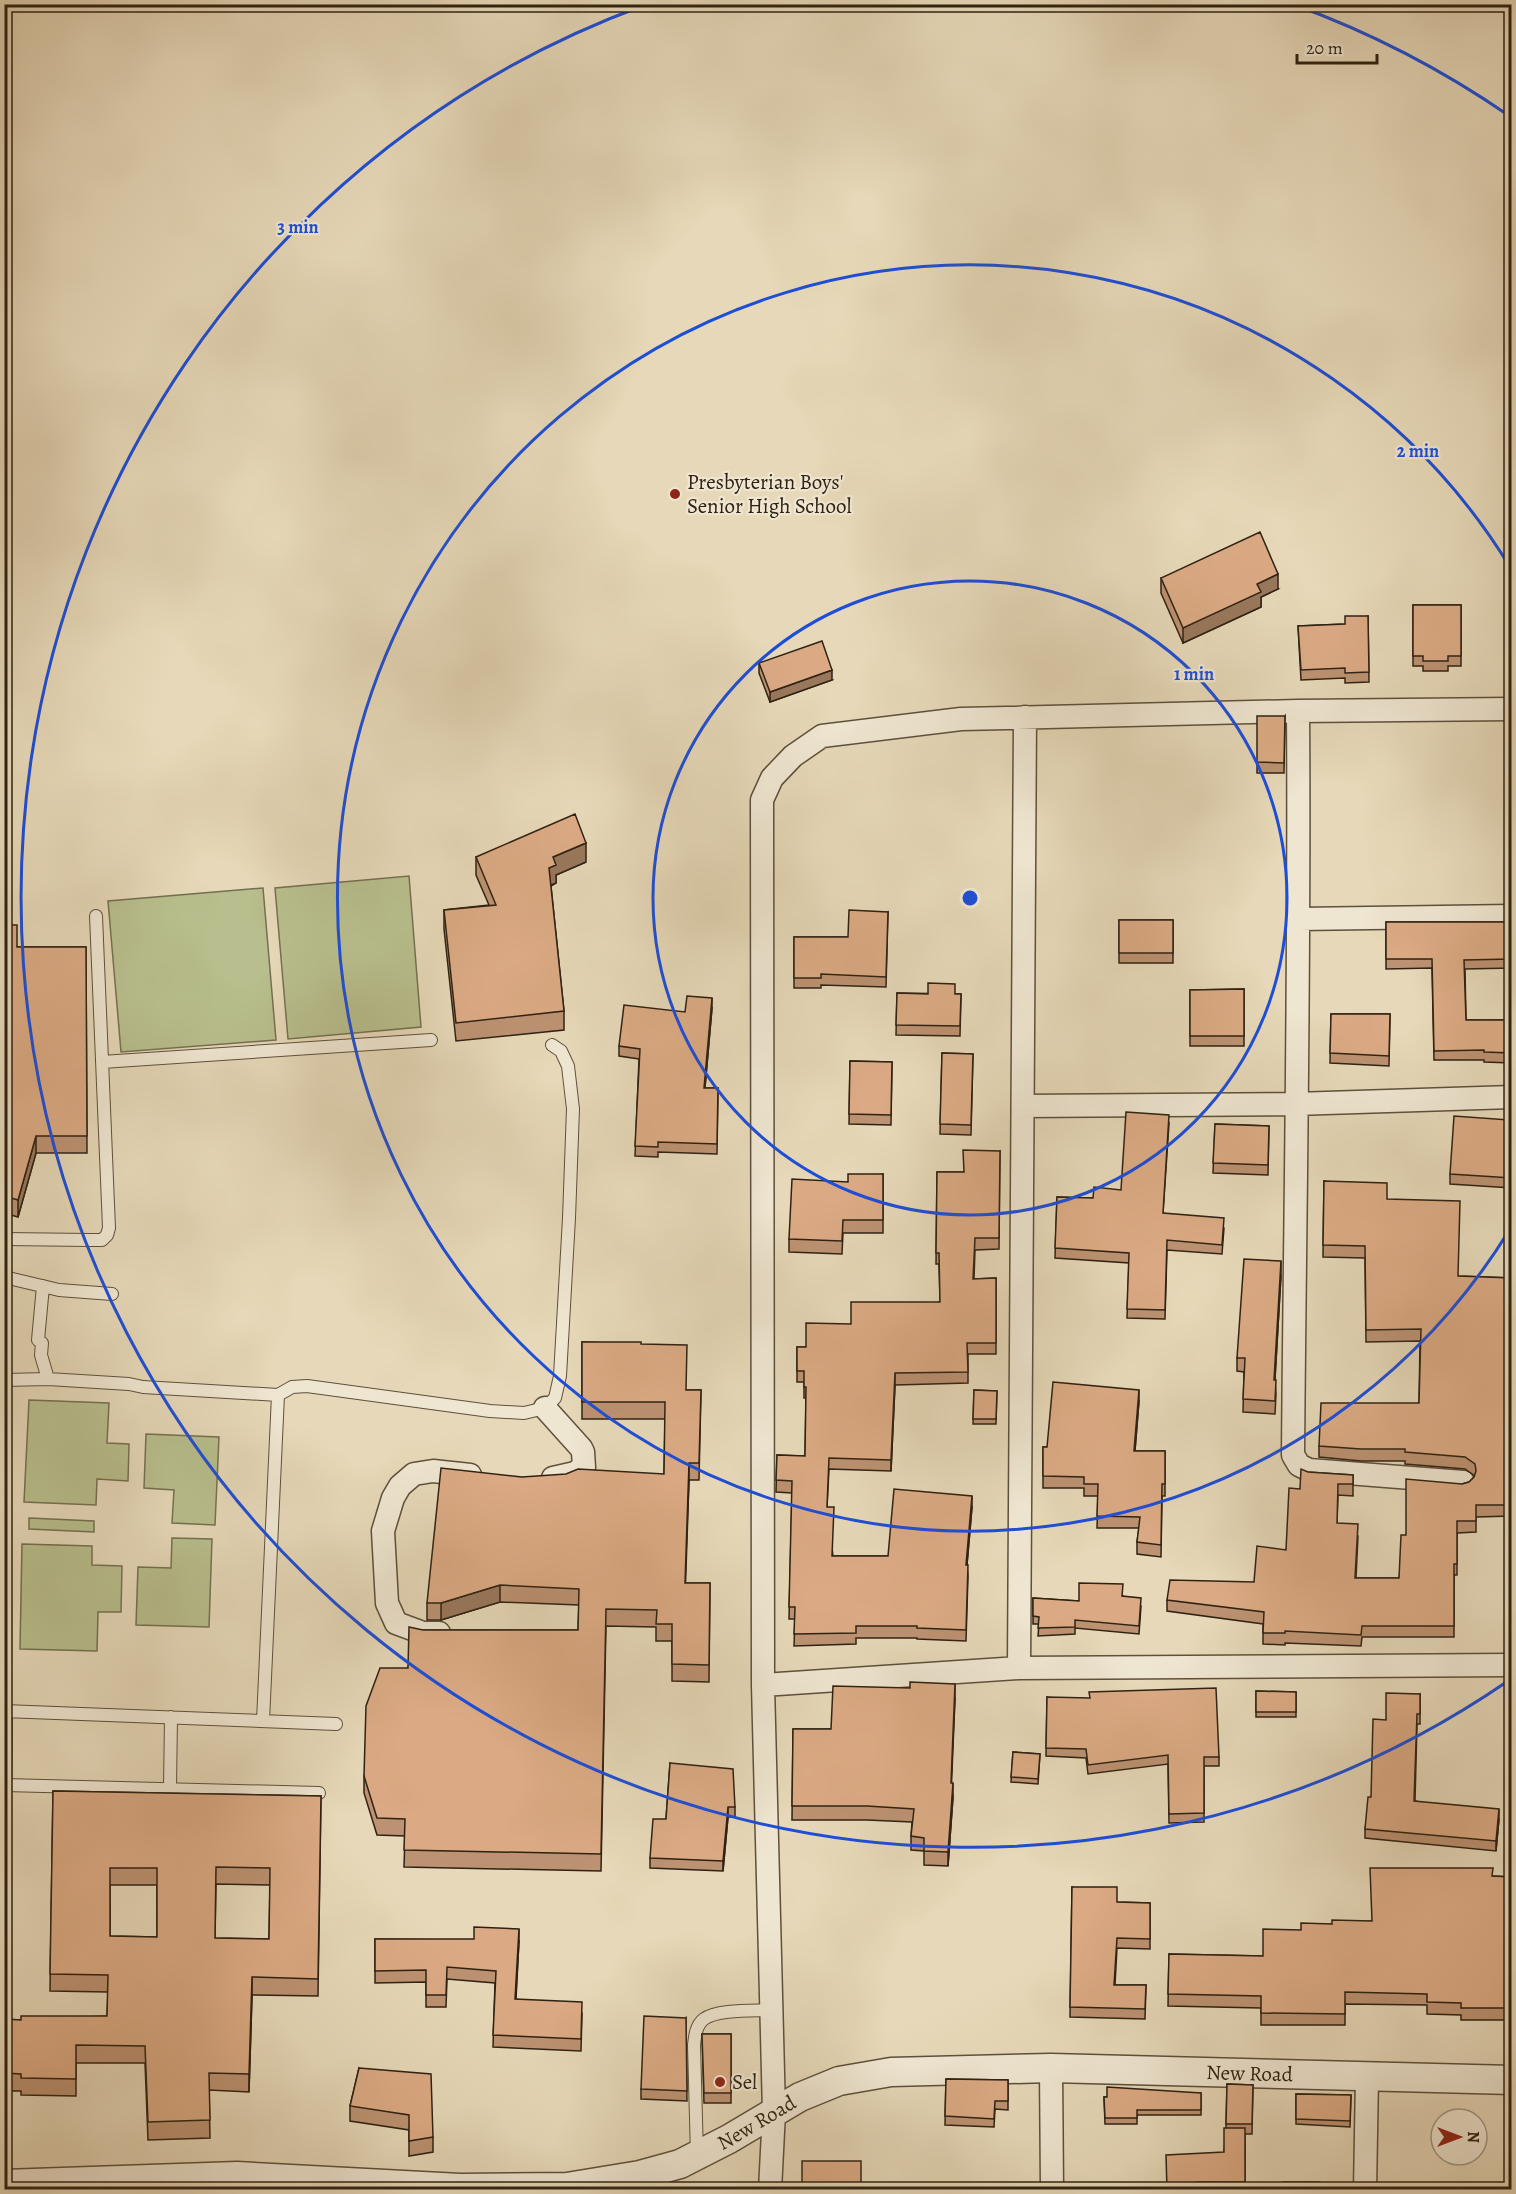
<svg xmlns="http://www.w3.org/2000/svg" width="1516" height="2194" viewBox="0 0 1516 2194" font-family="Alegreya,serif">
	<style>
		.green { fill: #b8be8d; stroke: #747050; stroke-width: 1.5 }
		.lines { fill: none; stroke-linecap: round; stroke-linejoin: round }
		.service-casing { stroke: #5d503c; stroke-width: 14 }
		.minor-casing { stroke: #5d503c; stroke-width: 25 }
		.tertiary-casing { stroke: #5d503c; stroke-width: 31 }
		.service { stroke: #efe6d1; stroke-width: 12 }
		.minor { stroke: #efe6d1; stroke-width: 22 }
		.tertiary { stroke: #efe6d1; stroke-width: 28 }
		.wall { fill: #bc9272; stroke: #2f2213; stroke-width: 1.5; fill-rule: evenodd }
		.shaded-wall { fill: #99775c; stroke: #2f2213; stroke-width: 1.5 }
		.building { fill: #dbaa84; stroke: #2f2213; stroke-width: 1.5; fill-rule: evenodd }
		.ring { fill: none; stroke: #1d4ed8; stroke-width: 3 }
		.poi-dot { fill: #8f2418; stroke: #efe6d1; stroke-width: 2 }
		.labels { text-anchor: middle; dominant-baseline: central; stroke-width: 4.5; stroke-linejoin: round; paint-order: stroke }
		.poi-label { font-size: 21px; fill: #2f2213; stroke: #efe6d1; text-anchor: start }
		.street-label { font-size: 21px; fill: #2f2213; stroke: #efe6d1 }
		.centre { fill: #1d4ed8; stroke: #efe6d1; stroke-width: 3 }
		.ring-label { font-size: 18px; text-anchor: middle; font-weight: bold; fill: #1d4ed8; stroke: #efe6d1; stroke-width: 4.5; stroke-linejoin: round; paint-order: stroke }
	</style>
	<rect width="100%" height="100%" fill="#e6d8b8"/>
	<filter id="stains"><feTurbulence type="fractalNoise" baseFrequency=".00333" numOctaves="4"/><feColorMatrix values="0 0 0 0 .2 0 0 0 0 .09 0 0 0 0 .02 0 0 0 .5 -.17"/></filter>
	<radialGradient id="worn" r=".72"><stop offset=".6" stop-color="#630" stop-opacity="0"/><stop offset="1" stop-color="#630" stop-opacity=".3"/></radialGradient>
	<path class="green" d="M409,876L421,1027L288,1039L275,888Z
		M263,888L276,1040L121,1052L108,901Z
		M29,1400L109,1403L107,1443L129,1444L128,1481L97,1479L96,1505L24,1502Z
		M146,1434L219,1437L215,1525L172,1523L174,1490L144,1488Z
		M29,1518L94,1521V1532L29,1529Z
		M172,1538L212,1539L209,1627L136,1625L138,1567L171,1568Z
		M22,1544L92,1546V1565L122,1566L121,1612H98L97,1651L20,1649Z"/>
	<g class="lines">
		<g class="service-casing">
			<path id="service" d="M102,1062L431,1040
				M4,1239L90,1240H102L107,1235L109,1228L96,916
				M4,1277L59,1290L112,1294
				M43,1286L38,1340L42,1343L41,1355L48,1379L129,1384L143,1387L278,1395
				M4,1380L48,1379
				M4,1711L336,1724
				M263,1721L278,1395L292,1387L307,1386L490,1411L524,1413L545,1408L555,1398L560,1376L569,1218L573,1109L568,1066L561,1051L552,1045
				M5,1785L319,1793
				M170,1788L171,1717
				M5,1791L6,1711
				M697,2156L694,2045C695,2036 696,2025 704,2019C717,2009 755,2011 772,2010"/>
		</g>
		<g class="minor-casing">
			<path id="minor" d="M1298,711C1300,959 1295,1207 1293,1455L1299,1465L1309,1470L1463,1482
				M1299,919L1512,916
				M1023,1106L1295,1104L1512,1097
				M545,1408L581,1448L583,1452L584,1467L575,1473L553,1478
				M439,1633H423L396,1623L387,1603L383,1531L393,1498L400,1486L414,1474L433,1471L470,1475
				M1019,1668L1025,717
				M763,1685L1019,1668L1512,1665
				M1051,2068L1052,2190
				M770,2190L774,2112L763,1685L762,800L772,778L793,756L822,736L961,719L1298,711L1512,709
				M1365,2190L1367,2077"/>
		</g>
		<g class="tertiary-casing">
			<g id="tertiary">
				<path id="s1" d="M4,2184L237,2176L460,2188L567,2187L640,2175L680,2164L729,2139L800,2097L839,2081L891,2072L1051,2068L1512,2080"/>
			</g>
		</g>
		<use href="#service" class="service"/>
		<use href="#minor" class="minor"/>
		<use href="#tertiary" class="tertiary"/>
	</g>
	<path class="wall" d="M1161,578L1278,589L1261,597V607L1183,643L1161,593Z
		M1413,605H1461V666H1448V671H1423V666H1413Z
		M1368,616L1369,682L1345,683V678L1301,680L1298,626L1345,624Z
		M759,663L832,680L770,702L759,673Z
		M1285,716L1284,773H1257V762Z
		M476,857L586,862L556,875V883L551,886L564,1011V1030L456,1041L444,929V910L489,905L476,875Z
		M888,912L886,987L821,985V988H794V937H848Z
		M1119,920H1173V963H1119Z
		M1386,922H1512V968L1465,969L1466,1020H1512V1063L1484,1062V1060H1434L1432,968L1386,969Z
		M4,925L17,947H86L87,1153H36L18,1217L4,1213Z
		M1244,989V1046H1190V990Z
		M897,993L961,994L960,1036L896,1035Z
		M712,1008L705,1088H718L717,1154L658,1152V1157L635,1156L639,1059L619,1056V1046L685,1012Z
		M1331,1014H1390L1389,1066L1330,1063Z
		M942,1053L973,1054L971,1135L940,1134Z
		M850,1061L892,1062L891,1125L849,1124Z
		M1512,1112V1188L1450,1184V1174L1509,1120Z
		M1169,1124L1163,1213L1224,1228L1222,1254L1167,1250L1165,1319L1127,1318L1129,1263L1055,1258L1057,1197L1093,1198L1121,1190Z
		M1215,1124L1269,1126L1268,1175L1213,1173Z
		M1000,1151L999,1249L975,1250L974,1279L996,1278V1354H968V1383L895,1385L891,1471L829,1469L827,1507L833,1556H888L972,1507L967,1565L968,1576L966,1641L917,1639V1638H856V1644L794,1646L795,1619H789L792,1493L776,1492L777,1455L805,1456L806,1398H804V1382H797V1347H806L851,1324L940,1302L939,1264H936L937,1172H963Z
		M883,1174V1233H843L842,1254L789,1252V1239L848,1182Z
		M1324,1181L1387,1199L1458,1276L1512,1278V1516L1476,1517V1532L1457,1533V1575H1454V1637H1362L1361,1646L1285,1643V1645L1263,1644V1624L1167,1611V1600L1254,1582L1286,1550L1300,1489L1308,1472L1353,1475V1496L1338,1495L1337,1523L1358,1536L1356,1578H1399L1406,1535L1462,1484L1469,1482L1475,1476L1465,1469L1405,1464V1461H1361L1319,1457V1446L1419,1403L1420,1341L1366,1342L1365,1258L1323,1257Z
		M1281,1275L1275,1380L1276,1394L1275,1414L1243,1412L1244,1372L1237,1371V1358Z
		M582,1342L641,1344L686,1390H701L699,1480H689L685,1583H710L709,1682L672,1681V1641H656V1627L606,1626L601,1871L404,1867L405,1836L377,1835L364,1793V1776L423,1630H578L579,1605L500,1602L441,1620H427V1603L664,1474L665,1419H582Z
		M974,1390L997,1391L996,1424H973Z
		M1139,1401L1135,1451H1165V1496H1162L1161,1557L1137,1554V1542L1139,1528H1097L1098,1496H1084V1488H1043V1447H1047Z
		M1123,1596L1141,1606L1139,1634L1075,1628V1634L1038,1636L1039,1624H1033V1598L1079,1601Z
		M1256,1691L1296,1692V1717H1256Z
		M1420,1694V1724H1417L1415,1801L1499,1819L1496,1851L1365,1838V1829L1386,1720Z
		M1047,1697L1219,1757V1766H1204V1822L1169,1823L1168,1764L1088,1774L1086,1758L1046,1756Z
		M955,1698L951,1783L953,1797L948,1866L924,1865V1851L911,1850V1836L912,1822L867,1820H792L793,1729H831Z
		M1013,1752L1040,1754L1038,1784L1011,1782Z
		M670,1763L735,1807V1817H728L723,1871L650,1868V1858L666,1819Z
		M53,1791L321,1796L318,1996L252,1995L249,2092L209,2090L210,2138L148,2140L145,2063H76V2096L21,2095V2091H4V2019L21,2020L107,2016L108,1992L50,1991ZM216,1884L270,1885L269,1939L215,1938ZM110,1885H157V1937L110,1936Z
		M1493,1876L1512,1877V2020H1461V2015L1427,2014V2005L1345,2004V2025H1261V2008L1168,2006L1169,1954L1263,1956L1301,1930L1332,1924L1371,1921Z
		M1072,1887L1117,1902L1150,1903V1949L1117,1948L1115,1985H1146L1145,2019L1070,2017Z
		M375,1939L519,1941L516,1999L582,2013L581,2051L493,2047L495,1983L447,1979L446,2007H426V1982L375,1983Z
		M686,2018L687,2101L641,2099V2089Z
		M702,2034H731V2103H704Z
		M359,2068L433,2137V2152L409,2156V2130L350,2121V2106Z
		M946,2079L1008,2080V2110L995,2109L994,2127L945,2125Z
		M1227,2084L1253,2085L1252,2134H1245V2190H1167L1224,2152L1226,2128Z
		M1201,2093V2115H1137V2124H1105L1104,2097Z
		M1296,2094L1351,2095L1350,2127L1296,2124Z"/>
	<path class="shaded-wall" d="M1278,574V589L1261,597V607L1183,643V628L1257,584Z
		M832,670V680L770,702V692Z
		M586,843V862L556,875V883L549,886V868L553,857Z
		M712,998V1008L704,1098V1088Z
		M36,1136V1153L18,1217V1200Z
		M1281,1261V1275L1274,1394V1380Z
		M895,1373V1385L891,1471V1460Z
		M1139,1390V1401L1134,1462V1451Z
		M689,1463V1480L685,1600V1583Z
		M972,1496V1507L966,1576V1565Z
		M500,1585V1602L441,1620V1603Z
		M955,1684V1698L951,1797V1783Z
		M953,1783V1797L948,1866V1852Z
		M728,1807V1817L723,1871V1861Z
		M1499,1809V1819L1496,1851V1841Z
		M519,1929V1941L515,2010V1999Z
		M252,1977V1995L249,2092V2074Z"/>
	<path class="building" d="M1260,532L1278,574L1257,584L1261,592L1183,628L1161,578Z
		M1413,605H1461V656H1448V661H1423V656H1413Z
		M1345,616H1368L1369,672L1345,673V668L1301,670L1298,626L1345,624Z
		M822,641L832,670L770,692L759,663Z
		M1257,716H1285L1284,763L1257,762Z
		M575,814L586,843L553,857L556,865L549,868L564,1011L456,1023L444,910L496,905L476,857Z
		M849,910L888,912L886,977L821,974V978H794V937H848Z
		M1119,920H1173V953H1119Z
		M1386,922H1512V959L1464,960L1466,1020H1512V1053L1484,1052V1050L1434,1051L1432,959H1386Z
		M4,925H17V947H86L87,1136H36L18,1200L4,1196Z
		M928,983L955,984V994H961L960,1026L896,1025L897,993L928,994Z
		M1244,989V1036H1190V990Z
		M687,996L712,998L704,1088H718L717,1144L658,1142V1147L635,1146L640,1049L619,1046L624,1005L685,1012Z
		M1331,1014H1390L1389,1056L1330,1053Z
		M942,1053L973,1054L971,1125L940,1124Z
		M850,1061L892,1062L891,1115L849,1114Z
		M1126,1112L1169,1115L1163,1213L1224,1218L1222,1245L1167,1240L1165,1310L1127,1309L1129,1253L1055,1248L1057,1197L1093,1198L1094,1187L1121,1190Z
		M1510,1112H1512V1178L1450,1174L1454,1116L1509,1120Z
		M1215,1124L1269,1126L1268,1165L1213,1163Z
		M963,1150L1000,1151L999,1238H975L973,1279L996,1278V1343H967L968,1372L895,1373L891,1460L829,1458L827,1507H834L832,1556H888L894,1489L972,1496L966,1565H968L966,1630L917,1628V1626H856V1633L794,1634L795,1607H789L792,1481L776,1480L777,1455L805,1456L806,1387H804V1371H797V1347H806V1323L851,1324V1302H940L939,1253H936L937,1172H964Z
		M848,1174H883V1220H843L842,1241L789,1239L792,1179L848,1182Z
		M1324,1181L1387,1183V1199L1460,1201L1458,1276L1512,1278V1505H1476V1521H1457V1564H1454V1626H1362L1361,1635L1285,1631V1633H1263L1264,1612L1167,1600L1170,1580L1254,1582L1257,1546L1286,1550L1289,1488L1300,1489L1301,1469L1308,1472L1353,1475V1484H1338L1337,1523L1358,1524L1355,1578H1399L1401,1535H1406V1479L1462,1484L1469,1482L1474,1477L1476,1471L1475,1464L1465,1457L1405,1452V1449H1361L1319,1446L1321,1403H1419L1421,1329L1366,1330L1365,1246L1323,1245Z
		M1244,1259L1281,1261L1274,1380H1276L1275,1401L1243,1399L1245,1358H1237Z
		M582,1342H641V1344L687,1345L686,1390H701L699,1463H689L685,1583H710L709,1665L672,1664V1624H656L657,1610L606,1609L601,1854L404,1850L405,1819L377,1818L364,1776L366,1706L380,1668H408L409,1627L423,1630H578L579,1589L500,1585L441,1603H427L441,1468L522,1477L566,1474L578,1469L664,1474L665,1402H582Z
		M1053,1382L1139,1390L1134,1451H1165V1484H1162L1161,1545L1137,1542L1140,1517L1097,1516L1098,1484H1084V1477L1043,1476V1447H1047Z
		M974,1390L997,1391L996,1419H973Z
		M1079,1583L1123,1584L1122,1596L1141,1598L1139,1626L1075,1620V1627L1038,1628L1039,1617L1033,1616V1598L1079,1601Z
		M910,1682L955,1684L951,1783H953L948,1852L924,1851V1838L911,1836L914,1809L867,1806H792L793,1729H831L833,1686L910,1688Z
		M1216,1688L1219,1757H1204V1813L1169,1814L1168,1755L1088,1765L1086,1749L1046,1748L1047,1697L1090,1698L1089,1692Z
		M1256,1691L1296,1692V1712H1256Z
		M1386,1693L1420,1694V1714H1417L1414,1801L1499,1809L1496,1841L1365,1829L1368,1797H1371L1373,1719L1386,1720Z
		M1013,1752L1040,1754L1038,1779L1011,1777Z
		M670,1763L733,1769L735,1807H728L723,1861L650,1858L653,1819H666Z
		M53,1791L321,1796L318,1979L252,1977L249,2074L209,2073L210,2120L148,2122L145,2046L76,2045V2079L21,2078V2074L4,2073V2019L21,2020V2016H107L108,1975L50,1974ZM216,1867L270,1868L269,1939L215,1938ZM110,1868H157V1937L110,1936Z
		M1370,1868H1493L1492,1876L1512,1877V2008H1461V2003L1427,2002V1994L1345,1992V2014L1261,2013V1996L1168,1994L1169,1954L1263,1956V1929L1301,1930V1923L1332,1924V1920L1372,1921Z
		M1072,1887H1117V1902L1150,1903V1939L1117,1938L1114,1985H1146L1145,2009L1070,2007Z
		M474,1927L519,1929L515,1999L582,2002L581,2039L493,2035L496,1971L447,1967L446,1995H426V1970L375,1971V1939H474Z
		M644,2016L686,2018L687,2091L641,2089Z
		M702,2034H731V2093H704Z
		M359,2068L431,2074L433,2137L409,2141V2115L350,2106Z
		M946,2079L1008,2080V2101H995L994,2119L945,2116Z
		M1227,2084L1253,2085L1252,2124H1226Z
		M1107,2087L1201,2093V2110H1137V2118H1105L1104,2097H1107Z
		M1296,2094L1351,2095L1350,2121L1296,2119Z
		M1224,2128H1245V2182H1197V2190H1167L1166,2155L1224,2152Z
		M802,2161H861V2190H802Z
		M1283,2182H1320V2190H1283Z
		M1420,2187L1512,2189V2190H1420Z"/>
	<g class="ring">
		<circle cx="970" cy="898" r="317"/>
		<path d="M1510 1229A633 633 0 1 1 1510 567"/>
		<path d="M1508 1681A950 950 0 1 1 645 5M1295 5A950 950 0 0 1 1508 115"/>
	</g>
	<g class="poi-dot">
		<circle cx="675" cy="494" r="6"/>
		<circle cx="720" cy="2082" r="6"/>
	</g>
	<g class="labels">
		<g class="poi-label">
			<text x="687" y="482">Presbyterian Boys'<tspan x="687" dy="24">Senior High School</tspan></text>
			<text x="732" y="2082">Sel</text>
		</g>
		<g class="street-label">
			<text stroke="none"><textPath href="#s1" startOffset="1270">New Road</textPath></text>
			<text stroke="none"><textPath href="#s1" startOffset="766">New Road</textPath></text>
		</g>
	</g>
	<circle cx="970" cy="898" r="9" class="centre"/>
	<g class="ring-label">
		<text x="298" y="233">3 min</text>
		<text x="1418" y="457">2 min</text>
		<text x="1194" y="680">1 min</text>
	</g>
	<rect width="1516" height="2194" fill="none" stroke="#e6d8b8" stroke-width="24"/>
	<rect x="6" y="6" width="1504" height="2182" fill="none" stroke="#2f2213" stroke-width="3"/>
	<rect x="12" y="12" width="1492" height="2170" fill="none" stroke="#2f2213" stroke-width="1.5"/>
	<g transform="translate(1459 2137) rotate(90)"><circle r="28" fill="#efe6d1" stroke="#a29885" stroke-width="1.5"/>
	<path d="M0-4.5L10 22L0 15L-10 22Z" fill="#8f2418"/>
	<text y="-9" font-size="16" font-weight="bold" text-anchor="middle" fill="#2f2213">N</text>
	</g>
	<path d="M1297 54v9h80v-9" fill="none" stroke="#2f2213" stroke-width="3"/>
	<text x="1306" y="54" font-size="18" fill="#2f2213" stroke="#efe6d1" stroke-width="4.5" paint-order="stroke">20 m</text>
	<rect width="100%" height="100%" filter="url(#stains)"/>
	<rect width="100%" height="100%" fill="url(#worn)"/>
</svg>
